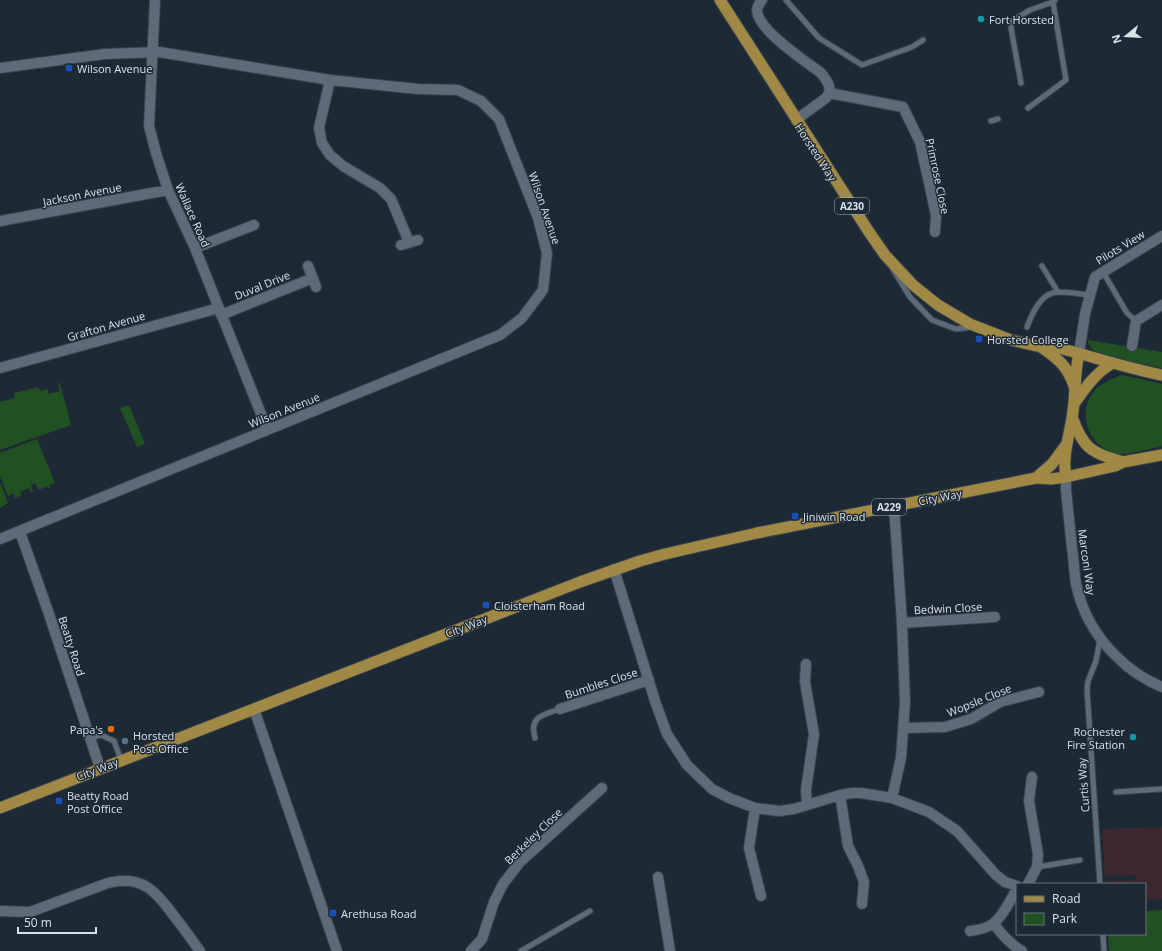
<svg xmlns="http://www.w3.org/2000/svg" width="1162" height="951" viewBox="0 0 1162 951" font-family="'Open Sans',sans-serif">
	<style>
		.commercial { fill: #3c292f }
		.green { fill: #215123 }
		.lines { fill: none; stroke-linecap: round; stroke-linejoin: round }
		.service-casing { stroke: #39434d; stroke-width: 7 }
		.minor-casing { stroke: #39434d; stroke-width: 12 }
		.primary-casing { stroke: #39434d; stroke-width: 13 }
		.service { stroke: #5d6b78; stroke-width: 5 }
		.minor { stroke: #5d6b78; stroke-width: 10 }
		.primary { stroke: #a08845; stroke-width: 11 }
		.culture-dot { fill: #0f9aa8; stroke: #1d2935; stroke-width: 1.5 }
		.transit-dot { fill: #1a4fb4; stroke: #1d2935; stroke-width: 1.5 }
		.food-dot { fill: #e8710a; stroke: #1d2935; stroke-width: 1.5 }
		.service-dot { fill: #5c6f8a; stroke: #1d2935; stroke-width: 1.5 }
		.labels { text-anchor: middle; dominant-baseline: central; stroke-width: 3; stroke-linejoin: round; paint-order: stroke }
		.shield { fill: #1d2935; stroke: #a1aab3; stroke-width: 1 }
		.shield-label { font-size: 10px; font-weight: bold; fill: #d9e1e9 }
		.poi-label { font-size: 11px; fill: #d9e1e9; stroke: #1d2935; text-anchor: start }
		.street-label { font-size: 11px; fill: #d9e1e9; stroke: #1d2935 }
	</style>
	<rect width="100%" height="100%" fill="#1d2935"/>
	<path class="commercial" d="M1162,827V899L1145,900V884H1106V881L1136,880V875L1105,876L1102,829Z"/>
	<path class="green" d="M1088,340L1162,352V368L1138,363L1094,351L1088,344Z
		M1122,375L1162,384V446C1153,448 1124,456 1116,454C1087,446 1075,410 1097,388C1104,382 1113,378 1122,375Z
		M58,383H60L71,425L0,450V402L15,398L14,393L38,387L40,391L47,389L49,394L60,391Z
		M129,405L145,444L137,447L120,408Z
		M37,439L55,483L50,485L51,487L48,488L47,486L39,490L35,483L31,485L33,491L31,492L29,488L20,492L22,495L15,498L13,493L8,496L0,476V453Z
		M0,482L8,503L0,508Z
		M1162,910V951H1109L1108,934H1145V911Z"/>
	<g class="lines">
		<g class="service-casing">
			<path id="service" d="M786,0L819,38L862,65L912,47L923,40
				M1021,83L1011,28L1012,21L1030,10L1053,2
				M1028,108L1066,80L1053,2L1055,0
				M991,121L998,119
				M1042,266L1058,292
				M892,268L910,297L932,320L956,329L972,327
				M1103,272L1127,313L1136,321
				M1027,327C1032,314 1041,292 1058,292C1069,292 1080,294 1090,295
				M90,738L101,735L114,741L121,760
				M535,738C529,716 543,715 560,709
				M1116,792L1162,789
				M1037,867L1080,860
				M1100,884L1087,690L1088,681L1096,661L1100,639
				M1103,934L1104,951
				M521,951L590,911"/>
		</g>
		<g class="minor-casing">
			<path id="minor" d="M155,0L149,126L156,153L168,190L195,248L267,429
				M762,0C759,4 757,6 757,11C759,31 805,61 821,73C826,80 831,85 829,93
				M0,68L105,54L159,52L330,80L418,89L458,90L481,101L499,119L538,218L547,253L543,290L522,318L500,335L0,539
				M330,80L319,128L322,143L330,155L343,166L380,188L391,199L409,242
				M796,120L826,98L829,93L903,107L920,142L936,215L935,232
				M0,221L168,190
				M401,245L418,240
				M195,248L254,225
				M308,266L316,287
				M221,315L313,278
				M1132,346L1136,321L1162,305
				M1079,353L1085,314L1095,277L1162,236
				M0,368L219,308
				M1066,477V490C1068,509 1070,528 1072,548C1074,560 1074,572 1076,584C1082,612 1096,637 1117,657C1130,670 1145,680 1162,687
				M20,532L49,614L100,768
				M614,569L656,704L667,734L687,765L712,789L729,798L755,808L779,811L794,809L840,795L852,793H861L892,798L929,812L957,831L996,875L1005,882L1017,886
				M902,623L995,617
				M806,664L805,682L814,734L806,790L807,805
				M254,709L337,951
				M560,709L649,680
				M904,728L945,727L971,719L1000,702L1039,692
				M840,795L848,846L858,866L864,882L862,904
				M892,798L901,758L905,702L902,623L894,506
				M755,808L749,848L761,896
				M658,877L670,951
				M1028,884L1037,867L1038,854L1029,801L1032,777
				M0,911L30,912L108,883C141,874 156,891 174,916C183,927 191,939 200,951
				M994,924C1002,935 1010,944 1022,951
				M970,931C978,930 988,928 994,923C1004,915 1010,900 1017,889
				M471,951L482,939L494,902L503,884L520,862L602,788"/>
		</g>
		<g class="primary-casing">
			<path id="primary" d="M720,0L869,232L885,255L913,285L938,305L970,324L1011,340L1041,347L1051,346L1055,347C1091,356 1126,368 1162,375
				M1041,347C1058,359 1067,365 1074,386
				M1074,404C1085,388 1096,372 1113,363
				M1072,417C1084,450 1091,452 1123,462
				M1066,477C1062,457 1069,437 1072,418C1076,396 1074,374 1079,353
				M1036,478L1052,464L1066,445
				M0,808L580,582L640,561L665,554L757,533L1036,478L1051,479L1066,477L1115,466L1123,462L1162,455"/>
		</g>
		<use href="#service" class="service"/>
		<use href="#minor" class="minor"/>
		<use href="#primary" class="primary"/>
	</g>
	<g class="culture-dot">
		<circle cx="981" cy="19" r="4"/>
		<circle cx="1133" cy="737" r="4"/>
	</g>
	<g class="transit-dot">
		<rect x="65" y="64" width="8" height="8" rx="2"/>
		<rect x="975" y="335" width="8" height="8" rx="2"/>
		<rect x="791" y="512" width="8" height="8" rx="2"/>
		<rect x="482" y="601" width="8" height="8" rx="2"/>
		<rect x="55" y="797" width="8" height="8" rx="2"/>
		<rect x="329" y="909" width="8" height="8" rx="2"/>
	</g>
	<circle class="food-dot" cx="111" cy="729" r="4"/>
	<circle class="service-dot" cx="125" cy="741" r="4"/>
	<g class="labels">
		<g class="shield">
			<rect x="835" y="198" width="34" height="16" rx="3"/>
			<rect x="872" y="499" width="34" height="16" rx="3"/>
		</g>
		<g class="shield-label">
			<text x="852" y="206">A230</text>
			<text x="889" y="507">A229</text>
		</g>
		<g class="poi-label">
			<text x="989" y="19">Fort Horsted</text>
			<text x="77" y="68">Wilson Avenue</text>
			<text x="987" y="339">Horsted College</text>
			<text x="803" y="516">Jiniwin Road</text>
			<text x="494" y="605">Cloisterham Road</text>
			<text x="103" y="729" text-anchor="end">Papa's</text>
			<text x="1125" y="731" text-anchor="end">Rochester<tspan x="1125" dy="13">Fire Station</tspan></text>
			<text x="133" y="735">Horsted<tspan x="133" dy="13">Post Office</tspan></text>
			<text x="67" y="795">Beatty Road<tspan x="67" dy="13">Post Office</tspan></text>
			<text x="341" y="913">Arethusa Road</text>
		</g>
		<g class="street-label">
			<text transform="translate(816 152) rotate(57)">Horsted Way</text>
			<text transform="translate(938 176) rotate(78)">Primrose Close</text>
			<text transform="translate(82 194) rotate(-11)">Jackson Avenue</text>
			<text transform="translate(545 208) rotate(71)">Wilson Avenue</text>
			<text transform="translate(193 215) rotate(66)">Wallace Road</text>
			<text transform="translate(1120 247) rotate(-31)">Pilots View</text>
			<text transform="translate(262 285) rotate(-22)">Duval Drive</text>
			<text transform="translate(106 326) rotate(-16)">Grafton Avenue</text>
			<text transform="translate(284 410) rotate(-22)">Wilson Avenue</text>
			<text transform="translate(940 497) rotate(-11)">City Way</text>
			<text transform="translate(1087 562) rotate(82)">Marconi Way</text>
			<text transform="translate(948 608) rotate(-3)">Bedwin Close</text>
			<text transform="translate(466 626) rotate(-21)">City Way</text>
			<text transform="translate(72 646) rotate(72)">Beatty Road</text>
			<text transform="translate(601 683) rotate(-18)">Bumbles Close</text>
			<text transform="translate(979 700) rotate(-22)">Wopsle Close</text>
			<text transform="translate(97 769) rotate(-21)">City Way</text>
			<text transform="translate(1083 785) rotate(-94)">Curtis Way</text>
			<text transform="translate(533 836) rotate(-44)">Berkeley Close</text>
		</g>
	</g>
	<rect x="1016" y="883" width="130" height="52" fill="#1d2935" stroke="#68737d"/>
	<rect x="1024" y="896" width="20" height="6" fill="#a08845" stroke="#68737d"/>
	<text x="1052" y="903" font-size="12" fill="#d9e1e9">Road</text>
	<rect x="1024" y="913" width="20" height="12" fill="#215123" stroke="#68737d"/>
	<text x="1052" y="923" font-size="12" fill="#d9e1e9">Park</text>
	<g transform="translate(1126 36) rotate(252)" stroke="#1d2935" stroke-width="3" paint-order="stroke">
	<path d="M0-3L7 15L0 10L-7 15Z" fill="#d9e1e9"/>
	<text y="-6" font-size="11" font-weight="bold" text-anchor="middle" fill="#d9e1e9">N</text>
	</g>
	<path d="M18 927v6h78v-6" fill="none" stroke="#d9e1e9" stroke-width="2"/>
	<text x="24" y="927" font-size="12" fill="#d9e1e9" stroke="#1d2935" stroke-width="3" paint-order="stroke">50 m</text>
</svg>
